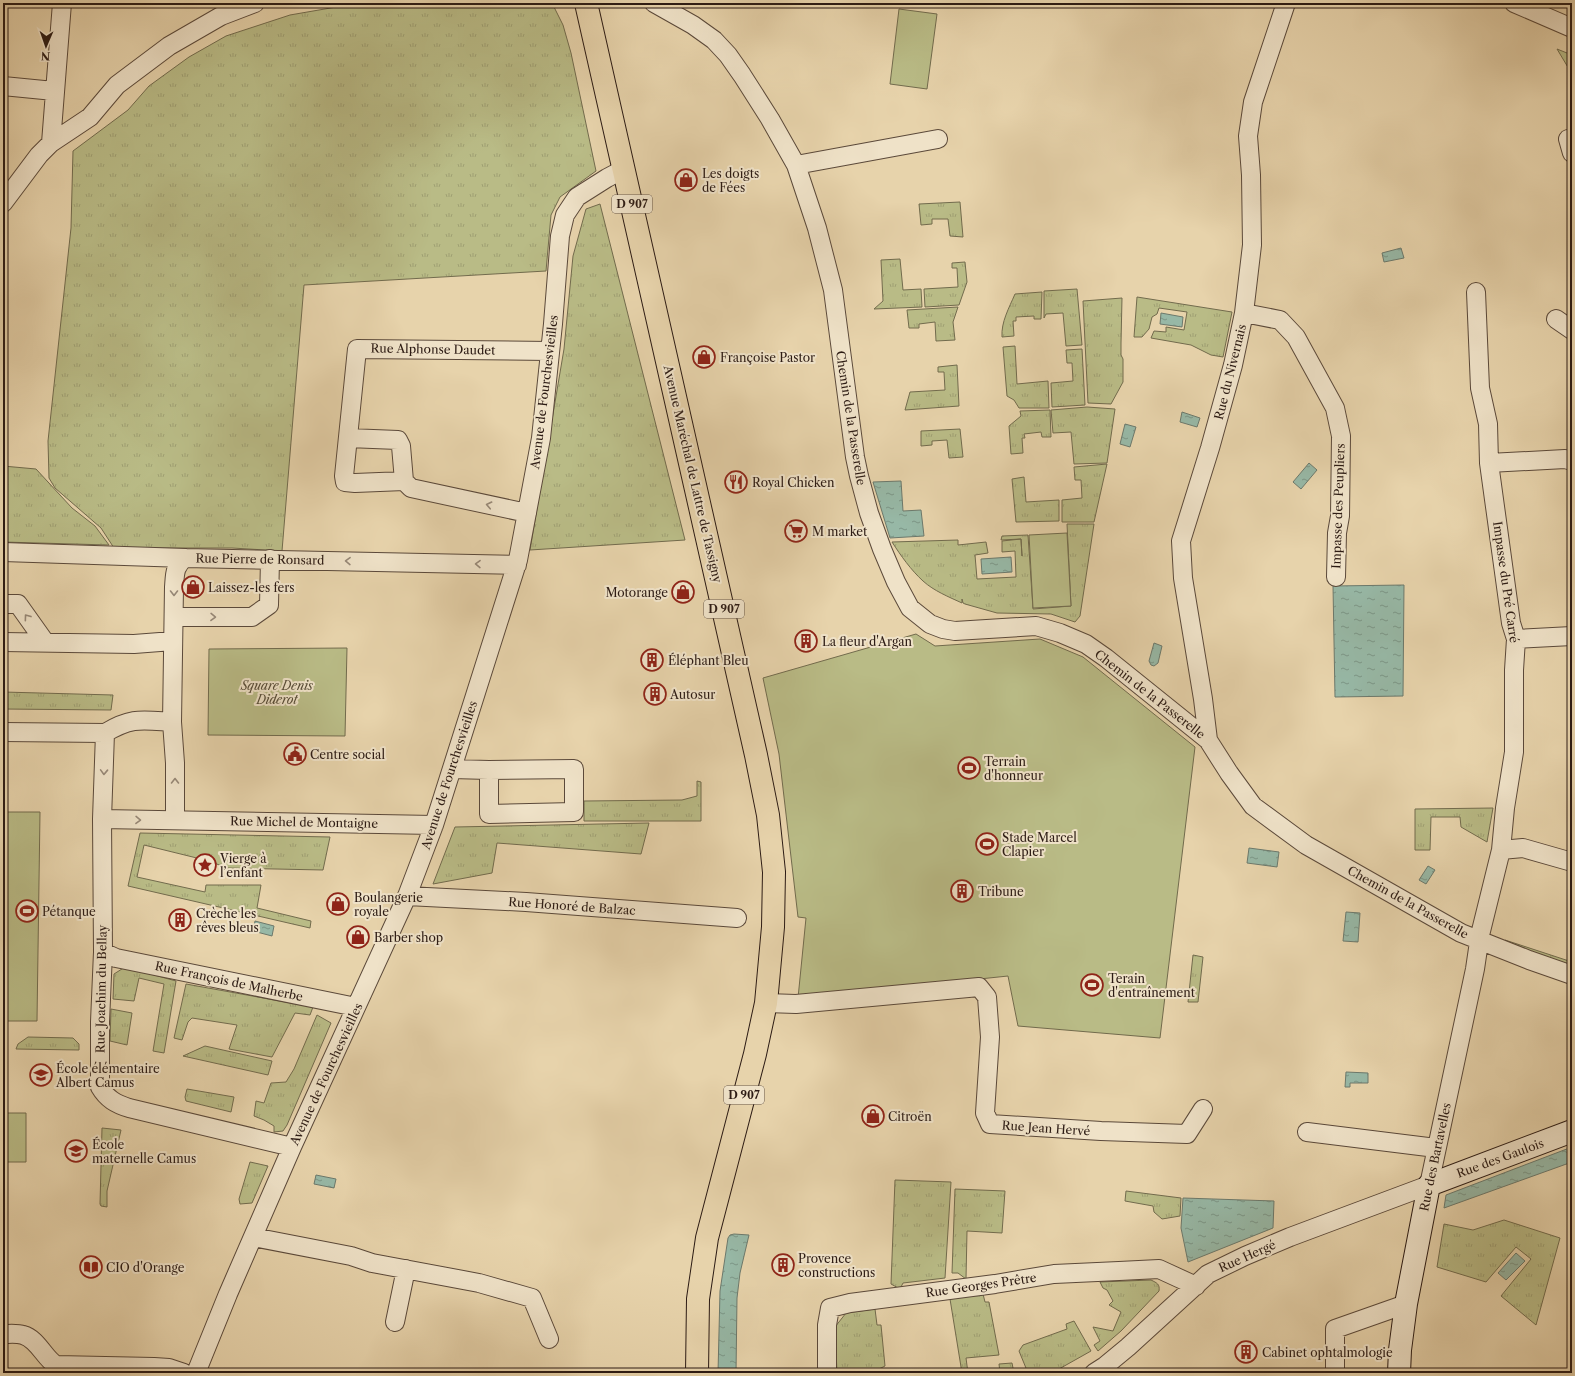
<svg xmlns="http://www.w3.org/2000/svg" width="1575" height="1376" viewBox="0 0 1575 1376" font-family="'Libre Caslon Text',serif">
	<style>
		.grass { fill: url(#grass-tufts); stroke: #726b4d }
		.park { fill: #b9bb86; stroke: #726b4d }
		.water { fill: url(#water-ripples); stroke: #6c796c }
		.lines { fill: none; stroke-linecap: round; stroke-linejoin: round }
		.street-casing { stroke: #5b493a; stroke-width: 20 }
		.secondary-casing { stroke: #2c1b14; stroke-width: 24 }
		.primary-casing { stroke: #2c1b14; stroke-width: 24 }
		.street { stroke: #efe2c8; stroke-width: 18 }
		.secondary { stroke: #efe2c8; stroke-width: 22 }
		.primary { stroke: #e7d3ab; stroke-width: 22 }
		.oneway { stroke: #978877 }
		.labels { text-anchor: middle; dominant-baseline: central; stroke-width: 4; stroke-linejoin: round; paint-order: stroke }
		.shield { fill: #efe2c8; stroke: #66574a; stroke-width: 1 }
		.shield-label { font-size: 11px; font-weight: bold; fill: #2c1b14 }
		.poi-label { font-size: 12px; fill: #2c1b14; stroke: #efe2c8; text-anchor: start }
		.street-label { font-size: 12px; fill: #2c1b14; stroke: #efe2c8 }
		.park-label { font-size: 12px; font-style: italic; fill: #564b36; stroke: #efe2c8 }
	</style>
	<defs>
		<pattern id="grass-tufts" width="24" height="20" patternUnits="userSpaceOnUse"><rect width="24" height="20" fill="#b9bb86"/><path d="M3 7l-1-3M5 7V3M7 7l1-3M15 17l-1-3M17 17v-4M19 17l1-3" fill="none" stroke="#9fa073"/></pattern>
		<pattern id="water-ripples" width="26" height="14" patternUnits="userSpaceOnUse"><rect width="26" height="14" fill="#97b8a6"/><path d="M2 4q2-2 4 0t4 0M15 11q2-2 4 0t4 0" fill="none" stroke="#7b9586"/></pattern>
	</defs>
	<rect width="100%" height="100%" fill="#e7d3ab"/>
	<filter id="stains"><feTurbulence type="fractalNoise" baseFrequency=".005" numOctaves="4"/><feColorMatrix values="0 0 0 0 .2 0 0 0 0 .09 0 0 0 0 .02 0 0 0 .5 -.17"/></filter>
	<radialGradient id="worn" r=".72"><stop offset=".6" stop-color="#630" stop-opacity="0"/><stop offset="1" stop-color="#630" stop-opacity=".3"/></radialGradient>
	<path class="grass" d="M424,3H544L554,7L563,25L571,53L596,171L560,197L551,215L546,271L304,285L282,551L232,548H114L101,528L55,488L49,478L48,441L71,228L73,151L128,110L149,86L189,57L226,36L290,15L342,6Z
		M1557,49L1572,55V74Z
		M960,202L963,237L950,236L948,219H932V224L921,225L919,204Z
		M600,204L685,540L530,550L564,349L573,256L586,209Z
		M900,259L903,290L921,289L922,307L874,309L883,301L881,260Z
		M965,262L967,282L959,305L925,307L924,289L958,287L957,268H952V263Z
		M1077,289L1082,345L1066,346L1063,313L1046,314L1044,318V291Z
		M1042,292L1041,319H1034V316L1016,317V321H1013L1014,336L1002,337C1001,322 1009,308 1015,294Z
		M1137,297L1232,312L1223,357L1211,355L1191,345L1151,338L1154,331L1166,332V327L1184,330L1187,312L1159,308L1157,314L1152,317L1149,329L1142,337H1134Z
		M1122,298L1121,343V355L1123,359V382L1111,404L1088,403L1083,301Z
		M958,307L953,322L955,340L936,341L935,322L919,324V328H909L907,310Z
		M1015,346L1017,384L1048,381L1049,408H1019L1014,400L1007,396L1003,347Z
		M1082,349L1085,405L1052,407L1051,383L1073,381L1072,363H1067L1066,350Z
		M957,365L959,406L905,410L910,392L945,390L944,372H938V367Z
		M1087,407L1115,409L1107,463L1074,464L1071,432L1053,433L1051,410Z
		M1050,410L1051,437H1042L1041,432L1024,434L1025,438H1022L1023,453L1011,454L1009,426L1021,416L1020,411Z
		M960,429L963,457L949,458L947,440L932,441V445L921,446V431Z
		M1107,464L1094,522H1062V500L1082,498L1081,480H1075L1074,467Z
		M3,466L36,469L72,508L95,526L109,545L3,542Z
		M1024,477L1026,502L1059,500V521L1016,522L1012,479Z
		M1067,524H1094L1080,616L1075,622L1051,614L997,613L965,604L963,603L962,599V603C949,597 934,591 923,581C911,570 901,556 892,542L958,540V545L986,542L988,553L975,555L977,579L1016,577L1015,551L1002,552V541L1021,539L1022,556L1021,539L1001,540L1002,536L1028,535L1033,609L1071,606Z
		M3,692L113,695L111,710L3,709Z
		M697,781L701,782V821H584V801L682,800L697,796Z
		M1493,808L1487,842L1461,827L1460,817H1431L1430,850H1415V809Z
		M649,823L641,854L497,843L492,873L433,884L455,827Z
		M140,833L330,837L323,870L227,868L209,861L144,845L137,877L205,892L206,885H261L257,908L311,921L310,928L128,886Z
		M1505,940L1572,962V969L1502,947Z
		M1193,955L1203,957L1198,1002H1188Z
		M125,967L176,981L164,1053L153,1051L164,984L139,978L134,1001L113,999L114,974Z
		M186,984L313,1007L310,1015L295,1013L272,1057L229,1049L237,1025L192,1018L188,1022L182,1040L174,1038Z
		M111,1009L132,1013L127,1045L110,1041Z
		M317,1015L331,1023L287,1125L283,1131L274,1132V1126L264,1120L254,1116L256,1101L264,1103L271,1083L286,1082L294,1069Z
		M28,1037L73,1038L79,1044V1050L16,1049L18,1044Z
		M205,1046L272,1061L268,1075L183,1056Z
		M187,1089L234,1097L231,1112L186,1101L185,1097Z
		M102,1128L121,1130L107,1191V1207L101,1206L100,1204Z
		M250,1162L268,1166L252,1203L240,1204L239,1199Z
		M895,1180L951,1182L945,1278L903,1283L900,1289L891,1284Z
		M955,1189L1005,1191L1002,1233L967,1231L966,1279L958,1273H952Z
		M1126,1191L1181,1198L1180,1216L1162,1219L1154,1212L1153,1206L1125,1201Z
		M1504,1220L1560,1238L1536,1325L1501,1296L1531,1259L1516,1247L1486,1282L1437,1267L1444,1224L1473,1230Z
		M1151,1280C1157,1283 1160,1284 1159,1291L1121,1331L1098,1351L1094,1345L1100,1341L1093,1327L1113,1331L1121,1312L1109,1305L1113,1301L1107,1290L1103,1288L1100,1282Z
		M983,1294L985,1302H989L999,1355L966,1358L968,1373H962L950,1299Z
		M875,1309L877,1325H881L885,1366L871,1373H837L835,1327L846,1313Z
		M1074,1321L1091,1351L1059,1369L1049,1373H1028L1019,1351L1023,1345L1067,1329L1066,1324Z
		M1012,1363L1014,1373H1000L999,1364Z"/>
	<path class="park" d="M899,9L937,14L927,89L890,84Z
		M1067,533L1071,606L1033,608L1029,535Z
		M916,634L935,646L1040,639L1083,657L1195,747L1160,1038L1018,1026L1008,976L798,998L806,918L798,917L779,754L763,678Z
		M347,648L345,736L208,735L209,649Z
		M3,812H40L37,1021H3Z
		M3,1113H26V1162H3Z"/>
	<path class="water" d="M1401,248L1404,258L1384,262L1382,253Z
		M1161,313L1183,317L1182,327L1160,324Z
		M1182,412L1200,418L1197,427L1180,422Z
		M1125,424L1136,427L1130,447L1120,444Z
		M1309,463L1317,470L1301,489L1293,482Z
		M901,481L903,511L921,510L924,536L890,538L873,482Z
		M1011,557L1012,572L982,574L981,559Z
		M1404,585L1403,696L1335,697L1333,586Z
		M1154,643L1162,646L1158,663L1154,666L1151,665L1149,661Z
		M1249,848L1279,852L1277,867L1247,863Z
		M1428,866L1435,870L1426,884L1419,880Z
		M1346,912L1360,913L1358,942L1343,941Z
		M255,921L274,926L272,936L253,931Z
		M1346,1072L1368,1073V1083H1350V1087H1345Z
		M1572,1147V1162L1444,1208L1446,1195Z
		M316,1175L336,1179L334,1188L314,1184Z
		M1183,1198L1274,1201L1273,1228L1188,1262L1181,1228Z
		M734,1234L749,1235L740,1273L737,1298L736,1373H718L720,1291L728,1238L730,1235Z
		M1516,1253L1525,1261L1506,1280L1498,1273Z"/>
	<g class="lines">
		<g class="street-casing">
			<path id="street" d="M654,3L693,25L714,40L728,55L742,75L770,119L796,165L817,228L833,290L855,457L859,476L869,513L882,549L896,582L910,608L930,624L943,629L955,631L1036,626L1060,633L1086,644L1106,658L1208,740L1229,773L1253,806L1306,845L1461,933L1529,960L1572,975
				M1514,3L1572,28
				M3,86L54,91
				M1568,139L1572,153
				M51,143L62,3
				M796,165L938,139
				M3,203L39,155L51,143L90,117L117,85L169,46L221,16L255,3
				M1244,313L1280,320L1296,337L1335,408L1341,436L1340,516L1337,533L1336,577
				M1556,319L1572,330
				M348,438L398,440L401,446L404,481
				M1489,463L1565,459L1572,461
				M527,513L411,488L404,481L355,483L345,482L344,476L357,349L550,351
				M3,552L185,558L517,565
				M3,604H18L45,642
				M174,617H252L269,605L270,559
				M1516,639L1572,636
				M3,642L134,644L173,641
				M172,722L175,763V820
				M3,732L105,733
				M105,733L102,819L103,952L100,1022V1087C107,1099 116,1104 129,1108L292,1147
				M105,733C132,717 141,720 172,722L174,587C175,575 174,566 185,558
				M1208,740L1203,699L1183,578L1181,541L1210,448L1233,365L1244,313L1252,245L1251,175L1248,136L1253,102L1286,3
				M452,769L489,770L574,769V812L489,814V770
				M102,819L434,825
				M1501,850L1523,848L1572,862
				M407,896L526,902L737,918
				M103,952L116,958L356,1007
				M766,1003L796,1004L979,987L987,997L990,1037L985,1113L990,1124L1101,1131L1187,1134L1203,1109
				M1307,1132L1436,1148
				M253,1237L351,1256L372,1263L479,1283L532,1298L549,1339
				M395,1322L406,1269
				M3,1334C9,1334 17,1333 23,1335C38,1339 44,1358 56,1365L154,1367L169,1368L184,1373
				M196,1373L228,1294L292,1147L407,896L434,825L518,560L541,438L553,324L560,236L565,215L577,197L607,178L624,169
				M827,1373V1325L830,1308L850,1303L995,1284L1054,1274L1119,1271L1159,1269L1196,1286
				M1094,1373L1105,1366L1128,1347L1208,1274L1245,1256L1290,1237L1429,1185L1475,969L1480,935L1501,850L1505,808L1514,752V670L1516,639L1511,623L1489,463L1488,424L1480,388L1476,292
				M1335,1373V1329L1406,1304"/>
		</g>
		<g class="secondary-casing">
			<path id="secondary" d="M1399,1373L1400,1350L1406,1304L1429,1185L1572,1131"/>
		</g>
		<g class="primary-casing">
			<path id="primary" d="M586,3L756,755L768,815L774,872L773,927L766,1003L755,1054L707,1238L698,1299L697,1373"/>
		</g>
		<use href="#street" class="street"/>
		<use href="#secondary" class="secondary"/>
		<use href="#primary" class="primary"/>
	</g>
	<defs><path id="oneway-chevron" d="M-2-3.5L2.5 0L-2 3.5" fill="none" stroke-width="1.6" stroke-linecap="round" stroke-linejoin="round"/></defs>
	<g class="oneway">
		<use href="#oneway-chevron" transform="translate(489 505) rotate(-168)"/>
		<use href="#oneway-chevron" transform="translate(348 561) rotate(-179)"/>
		<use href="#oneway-chevron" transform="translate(478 564) rotate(-179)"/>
		<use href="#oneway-chevron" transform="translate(174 593) rotate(90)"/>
		<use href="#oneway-chevron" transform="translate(27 617) rotate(-126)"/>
		<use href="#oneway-chevron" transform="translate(213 617) rotate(1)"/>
		<use href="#oneway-chevron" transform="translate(104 772) rotate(92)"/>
		<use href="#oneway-chevron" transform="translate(175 781) rotate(-90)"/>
		<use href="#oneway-chevron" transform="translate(138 820) rotate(1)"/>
	</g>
	<defs>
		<g id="shop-ring" transform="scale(1.15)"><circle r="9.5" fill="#efe2c8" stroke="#8f2418" stroke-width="1.5"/><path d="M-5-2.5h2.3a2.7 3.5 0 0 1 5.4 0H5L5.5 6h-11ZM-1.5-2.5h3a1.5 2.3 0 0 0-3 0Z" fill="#8f2418"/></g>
		<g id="restaurant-ring" transform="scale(1.15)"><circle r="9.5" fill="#efe2c8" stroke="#8f2418" stroke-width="1.5"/><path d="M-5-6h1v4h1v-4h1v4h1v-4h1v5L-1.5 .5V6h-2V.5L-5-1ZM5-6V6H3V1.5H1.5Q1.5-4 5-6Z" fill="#8f2418"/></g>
		<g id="supermarket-ring" transform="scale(1.15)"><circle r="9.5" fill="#efe2c8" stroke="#8f2418" stroke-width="1.5"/><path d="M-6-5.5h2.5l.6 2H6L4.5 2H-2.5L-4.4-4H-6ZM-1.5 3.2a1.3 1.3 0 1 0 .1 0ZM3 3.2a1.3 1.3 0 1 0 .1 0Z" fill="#8f2418"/></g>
		<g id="building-ring" transform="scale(1.15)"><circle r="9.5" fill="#efe2c8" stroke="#8f2418" stroke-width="1.5"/><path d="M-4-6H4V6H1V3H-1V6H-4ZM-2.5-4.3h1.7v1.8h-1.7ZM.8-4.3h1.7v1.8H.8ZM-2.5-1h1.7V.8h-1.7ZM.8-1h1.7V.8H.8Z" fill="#8f2418"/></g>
		<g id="civic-ring" transform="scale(1.15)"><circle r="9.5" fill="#efe2c8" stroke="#8f2418" stroke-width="1.5"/><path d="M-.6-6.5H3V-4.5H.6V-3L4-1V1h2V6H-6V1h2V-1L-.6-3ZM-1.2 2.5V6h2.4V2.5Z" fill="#8f2418"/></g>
		<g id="stadium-ring" transform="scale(1.15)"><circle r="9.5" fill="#efe2c8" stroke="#8f2418" stroke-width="1.5"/><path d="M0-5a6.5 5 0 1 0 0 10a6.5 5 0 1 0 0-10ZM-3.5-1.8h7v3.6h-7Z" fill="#8f2418"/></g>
		<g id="sight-ring" transform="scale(1.15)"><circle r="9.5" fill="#efe2c8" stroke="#8f2418" stroke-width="1.5"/><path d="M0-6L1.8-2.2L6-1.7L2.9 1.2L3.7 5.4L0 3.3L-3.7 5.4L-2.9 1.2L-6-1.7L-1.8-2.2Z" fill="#8f2418"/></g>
		<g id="school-ring" transform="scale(1.15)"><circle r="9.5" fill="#efe2c8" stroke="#8f2418" stroke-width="1.5"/><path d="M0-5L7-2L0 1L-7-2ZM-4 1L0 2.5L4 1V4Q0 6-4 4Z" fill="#8f2418"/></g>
		<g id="library-ring" transform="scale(1.15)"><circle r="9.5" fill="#efe2c8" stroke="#8f2418" stroke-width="1.5"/><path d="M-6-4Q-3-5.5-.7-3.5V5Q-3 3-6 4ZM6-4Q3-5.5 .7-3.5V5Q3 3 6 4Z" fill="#8f2418"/></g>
	</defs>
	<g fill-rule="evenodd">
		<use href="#shop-ring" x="686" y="180"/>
		<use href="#shop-ring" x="704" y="357"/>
		<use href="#restaurant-ring" x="736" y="482"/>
		<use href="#supermarket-ring" x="796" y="531"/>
		<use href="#shop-ring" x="193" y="587"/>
		<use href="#shop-ring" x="683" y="592"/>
		<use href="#building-ring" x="806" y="641"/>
		<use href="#building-ring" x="652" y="660"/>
		<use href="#building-ring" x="655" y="694"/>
		<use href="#civic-ring" x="295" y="754"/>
		<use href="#stadium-ring" x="969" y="768"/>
		<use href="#stadium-ring" x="987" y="844"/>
		<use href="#sight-ring" x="205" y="865"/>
		<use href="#building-ring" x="962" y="891"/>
		<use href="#shop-ring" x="338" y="904"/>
		<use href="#stadium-ring" x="27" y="911"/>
		<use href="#building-ring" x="180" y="920"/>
		<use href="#shop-ring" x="358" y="937"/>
		<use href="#stadium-ring" x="1092" y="985"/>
		<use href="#school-ring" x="41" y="1075"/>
		<use href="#shop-ring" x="873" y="1116"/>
		<use href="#school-ring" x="76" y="1151"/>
		<use href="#building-ring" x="783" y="1265"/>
		<use href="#library-ring" x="91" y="1267"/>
		<use href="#building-ring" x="1246" y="1352"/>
	</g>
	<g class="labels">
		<g class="shield">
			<rect x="612" y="195" width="40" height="18" rx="3"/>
			<rect x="704" y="600" width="40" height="18" rx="3"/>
			<rect x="724" y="1086" width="40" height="18" rx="3"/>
		</g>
		<g class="shield-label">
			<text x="632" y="204">D 907</text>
			<text x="724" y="609">D 907</text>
			<text x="744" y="1095">D 907</text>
		</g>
		<g class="poi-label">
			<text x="702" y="173">Les doigts<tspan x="702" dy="14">de Fées</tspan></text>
			<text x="720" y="357">Françoise Pastor</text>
			<text x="752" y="482">Royal Chicken</text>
			<text x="812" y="531">M market</text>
			<text x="208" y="587">Laissez-les fers</text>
			<text x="668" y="592" text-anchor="end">Motorange</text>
			<text x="822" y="641">La fleur d'Argan</text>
			<text x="668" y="660">Éléphant Bleu</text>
			<text x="670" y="694">Autosur</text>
			<text x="310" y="754">Centre social</text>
			<text x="984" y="761">Terrain<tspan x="984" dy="14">d'honneur</tspan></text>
			<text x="1002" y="837">Stade Marcel<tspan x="1002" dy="14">Clapier</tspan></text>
			<text x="220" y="858">Vierge à<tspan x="220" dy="14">l’enfant</tspan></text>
			<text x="978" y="891">Tribune</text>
			<text x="354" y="897">Boulangerie<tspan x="354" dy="14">royale</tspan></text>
			<text x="42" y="911">Pétanque</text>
			<text x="196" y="913">Crèche les<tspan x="196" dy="14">rêves bleus</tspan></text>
			<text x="374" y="937">Barber shop</text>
			<text x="1108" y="978">Terain<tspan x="1108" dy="14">d'entraînement</tspan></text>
			<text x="56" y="1068">École élémentaire<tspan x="56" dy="14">Albert Camus</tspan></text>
			<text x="888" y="1116">Citroën</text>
			<text x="92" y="1144">École<tspan x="92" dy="14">maternelle Camus</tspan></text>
			<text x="798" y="1258">Provence<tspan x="798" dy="14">constructions</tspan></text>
			<text x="106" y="1267">CIO d'Orange</text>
			<text x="1262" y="1352">Cabinet ophtalmologie</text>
		</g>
		<g class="street-label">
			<text transform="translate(433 349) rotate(1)">Rue Alphonse Daudet</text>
			<text transform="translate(1230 372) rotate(-76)">Rue du Nivernais</text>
			<text transform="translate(544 392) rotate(-83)">Avenue de Fourchesvieilles</text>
			<text transform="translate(851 418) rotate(81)">Chemin de la Passerelle</text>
			<text transform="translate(693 474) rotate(77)">Avenue Maréchal de Lattre de Tassigny</text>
			<text transform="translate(1338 506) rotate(-88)">Impasse des Peupliers</text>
			<text transform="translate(260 559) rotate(1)">Rue Pierre de Ronsard</text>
			<text transform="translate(1506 582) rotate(82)">Impasse du Pré Carré</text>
			<text transform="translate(1150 694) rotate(38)">Chemin de la Passerelle</text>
			<text transform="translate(449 775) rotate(-72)">Avenue de Fourchesvieilles</text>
			<text transform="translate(304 822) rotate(1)">Rue Michel de Montaigne</text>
			<text transform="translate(1408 902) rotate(29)">Chemin de la Passerelle</text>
			<text transform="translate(572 906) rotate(4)">Rue Honoré de Balzac</text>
			<text transform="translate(229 981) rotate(12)">Rue François de Malherbe</text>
			<text transform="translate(101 989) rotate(-89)">Rue Joachim du Bellay</text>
			<text transform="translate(326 1074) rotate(-65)">Avenue de Fourchesvieilles</text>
			<text transform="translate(1046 1128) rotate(4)">Rue Jean Hervé</text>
			<text transform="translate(1435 1157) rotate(-78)">Rue des Bartavelles</text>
			<text transform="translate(1500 1158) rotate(-20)">Rue des Gaulois</text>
			<text transform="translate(1247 1256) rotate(-24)">Rue Hergé</text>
			<text transform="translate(981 1285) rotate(-8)">Rue Georges Prêtre</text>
		</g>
		<g class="park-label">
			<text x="277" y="685">Square Denis<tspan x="277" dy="14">Diderot</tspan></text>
		</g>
	</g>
	<rect width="1575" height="1376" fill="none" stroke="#e7d3ab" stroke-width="16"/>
	<rect x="4" y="4" width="1567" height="1368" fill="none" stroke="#2c1b14" stroke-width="2"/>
	<rect x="8" y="8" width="1559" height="1360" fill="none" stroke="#2c1b14"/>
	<g transform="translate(46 46) rotate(182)" stroke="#efe2c8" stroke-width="3" paint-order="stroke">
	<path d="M0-3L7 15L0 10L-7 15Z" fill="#2c1b14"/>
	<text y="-6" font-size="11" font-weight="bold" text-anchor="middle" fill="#2c1b14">N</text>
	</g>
	<rect width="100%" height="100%" filter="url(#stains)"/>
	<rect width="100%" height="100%" fill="url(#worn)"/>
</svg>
